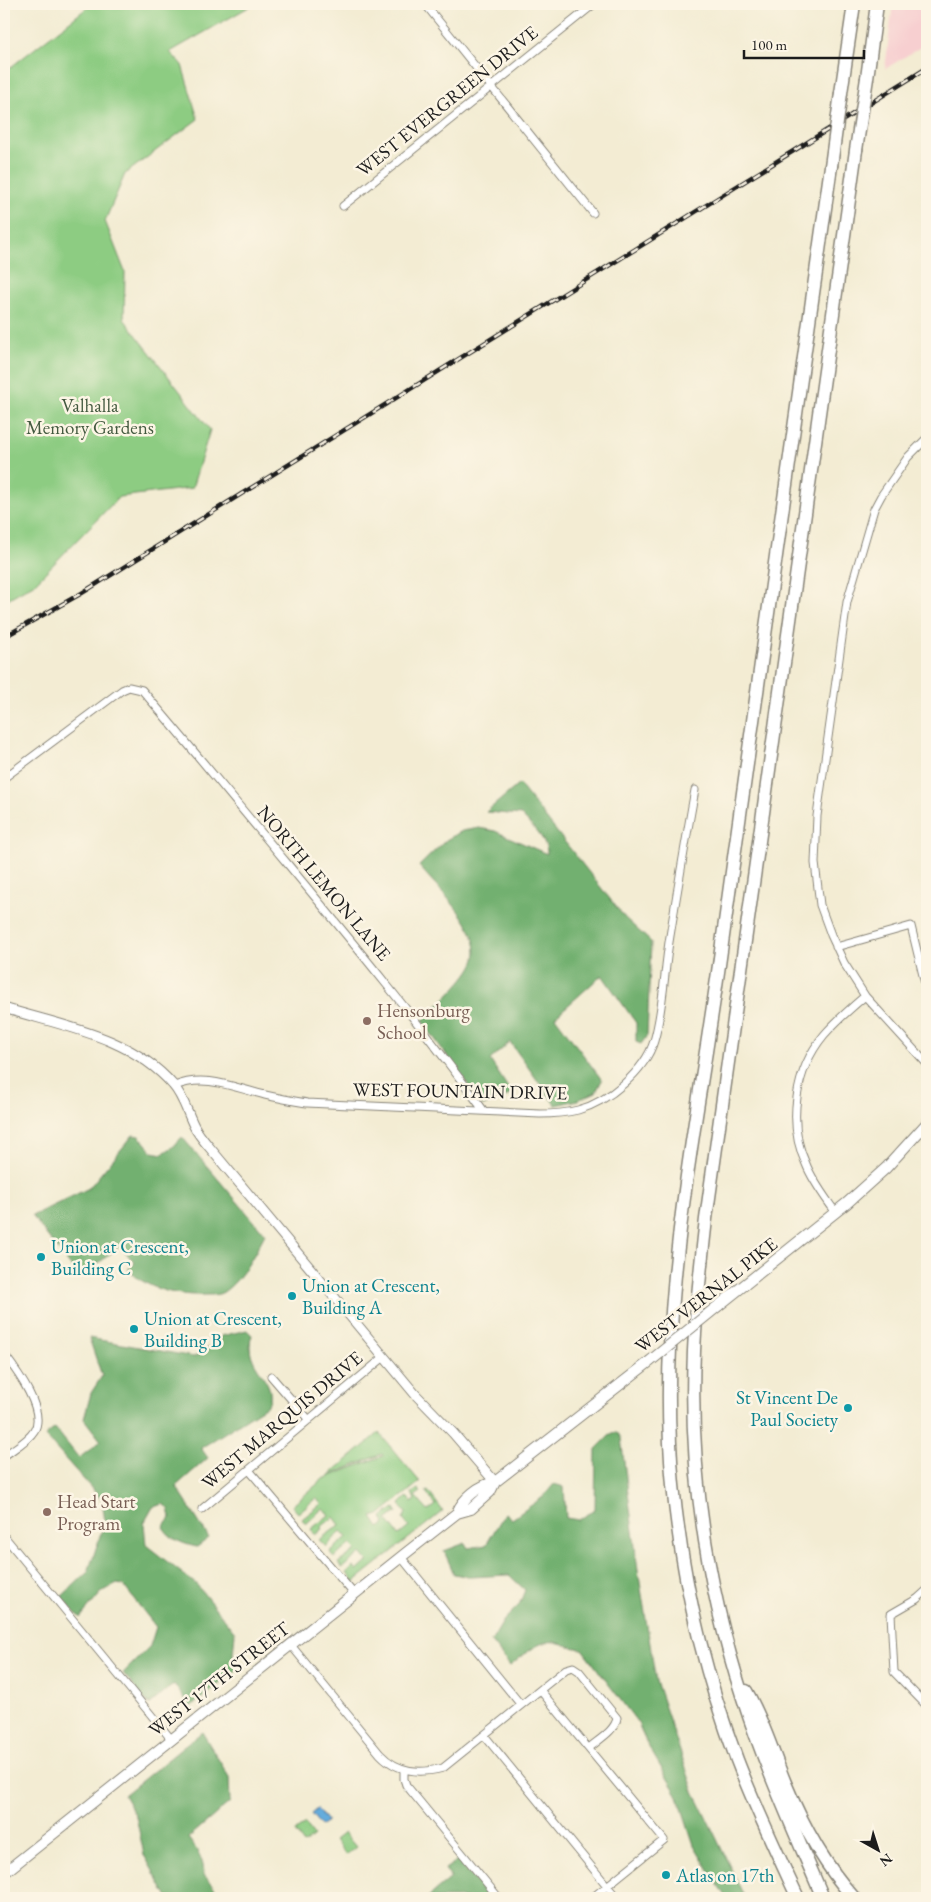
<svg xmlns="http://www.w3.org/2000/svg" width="931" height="1902" viewBox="0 0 931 1902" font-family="'EB Garamond',serif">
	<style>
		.built { fill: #f7cfd0 }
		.green { fill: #8dcc82; stroke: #54744f }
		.forest { fill: #72b070; stroke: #476646 }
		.water { fill: #65acdc; stroke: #40647c }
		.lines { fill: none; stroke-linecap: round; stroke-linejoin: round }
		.minor-casing { stroke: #888478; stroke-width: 9 }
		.tertiary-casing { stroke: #888478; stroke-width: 11 }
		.secondary-casing { stroke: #888478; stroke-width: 12 }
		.motorway-casing { stroke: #888478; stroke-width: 15 }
		.minor { stroke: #fff; stroke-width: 7 }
		.tertiary { stroke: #fff; stroke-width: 9 }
		.secondary { stroke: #fff; stroke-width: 10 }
		.motorway { stroke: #fff; stroke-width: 12 }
		.rail-casing { stroke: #1c1c1c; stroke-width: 4.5 }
		.rail { stroke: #fcf5e5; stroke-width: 2.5; stroke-dasharray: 8; stroke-linecap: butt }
		.secondary-bridge-casing { stroke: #888478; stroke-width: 12; stroke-linecap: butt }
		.motorway-bridge-casing { stroke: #888478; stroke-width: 15; stroke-linecap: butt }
		.secondary-bridge { stroke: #fff; stroke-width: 10 }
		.motorway-bridge { stroke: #fff; stroke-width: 12 }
		.education-dot { fill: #8d6e63; stroke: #fcf5e5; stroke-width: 2 }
		.culture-dot { fill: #0f9aa8; stroke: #fcf5e5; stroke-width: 2 }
		.labels { text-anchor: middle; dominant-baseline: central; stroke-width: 5; stroke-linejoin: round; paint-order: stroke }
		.street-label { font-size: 19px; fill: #1c1c1c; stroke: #fcf5e5 }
		.park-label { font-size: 19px; fill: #445a40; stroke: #fcf5e5 }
		.education-label { font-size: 19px; fill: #785e54; stroke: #fcf5e5; text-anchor: start }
		.culture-label { font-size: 19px; fill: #0d838f; stroke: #fcf5e5; text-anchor: start }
	</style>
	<rect width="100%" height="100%" fill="#fcf5e5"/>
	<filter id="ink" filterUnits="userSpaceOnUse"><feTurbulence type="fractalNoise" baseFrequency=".02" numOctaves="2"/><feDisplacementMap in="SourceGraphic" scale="10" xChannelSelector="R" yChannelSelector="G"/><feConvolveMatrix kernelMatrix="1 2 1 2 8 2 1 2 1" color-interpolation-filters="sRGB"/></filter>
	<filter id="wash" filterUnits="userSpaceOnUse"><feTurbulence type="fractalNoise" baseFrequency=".0096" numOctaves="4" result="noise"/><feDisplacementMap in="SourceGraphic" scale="20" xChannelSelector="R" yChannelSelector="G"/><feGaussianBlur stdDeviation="1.12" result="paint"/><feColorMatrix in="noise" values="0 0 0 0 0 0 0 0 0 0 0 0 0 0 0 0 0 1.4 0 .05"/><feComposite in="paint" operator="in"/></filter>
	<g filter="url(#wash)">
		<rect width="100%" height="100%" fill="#f3ecd3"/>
		<path class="built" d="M893,4H927V43L885,69Z"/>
		<path class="green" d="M92,4H254L170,52L182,65L198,119L125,174L105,221L125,272L124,319L210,430L192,488L119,497L35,583L4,601V67L7,70Z
			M379,1433L420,1482L379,1515L372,1517L379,1528L385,1524L382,1517L395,1508L397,1512L387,1520L399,1535L409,1527L403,1519L406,1513L400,1504L407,1497L412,1502L415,1500L412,1493L418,1489L421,1492L415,1496L428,1511L436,1505L426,1492L428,1491L443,1511L354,1582L347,1573L354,1567L357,1571L368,1561L361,1553L342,1568L338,1563L356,1550L350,1544L334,1558L330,1552L347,1537L341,1531L326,1547L319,1540L340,1525L334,1517L321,1527L322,1529L315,1535L311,1529L329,1515L323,1508L306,1524L302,1519L321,1504L316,1498L298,1513L292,1506L323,1479L383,1456L382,1454L328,1476Z
			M305,1824L314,1836L304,1844L295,1832Z
			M344,1833L356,1847L346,1855L335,1840Z"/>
		<path class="forest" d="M519,784L625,918L651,942L647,1036L641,1044L636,1042V1023L602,975L555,1017L602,1080L596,1092L578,1100L555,1105L510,1042L490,1060L512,1094L483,1106L422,1021C436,1007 470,977 475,959C483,928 437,888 419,866L446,840L462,831L479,828L495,831L547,854C548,839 530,825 521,815L486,812Z
			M133,1135L139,1136L153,1152L162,1154L174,1146L182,1137L265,1234C255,1253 243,1278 225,1291C220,1295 213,1295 207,1295C179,1296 148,1291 128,1269L135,1263L120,1246L80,1278L32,1216L89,1188Z
			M247,1330L252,1335C241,1367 280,1379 268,1405L201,1448L208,1458L176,1486L209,1538L197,1547C183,1544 171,1540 163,1527L171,1517L169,1509L164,1504L153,1507L144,1523L146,1545L197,1585L235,1633L233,1655L239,1668L190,1707L174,1684L149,1705L123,1673L150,1646L156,1627L123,1585L117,1584L101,1593L80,1618L61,1597L88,1572L105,1522L102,1500L45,1436L55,1428L79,1458L101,1441L84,1419L91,1393L102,1376L89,1338L194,1357L210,1347L221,1336Z
			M617,1432L621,1438L638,1570L656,1681L693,1789L745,1898H726L694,1845L678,1796L647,1744L638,1723L582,1649C572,1648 565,1644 555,1642C539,1639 522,1657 510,1666L491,1642L504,1620L519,1605L525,1590L509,1575L470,1577L454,1574L444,1551L465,1543L468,1548L486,1545L505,1513L512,1519L543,1497L554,1484L564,1487L566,1518L579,1520L595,1509L596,1449L609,1436Z
			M202,1732L229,1777L230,1802L188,1838C197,1850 204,1859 204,1875L223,1898H168L144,1855L136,1816L124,1795Z
			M458,1860L489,1898H427L451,1878L445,1869Z"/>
		<path class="water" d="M317,1809L327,1821L321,1826L311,1814Z"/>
	</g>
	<g filter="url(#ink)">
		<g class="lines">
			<g class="minor-casing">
				<path id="minor" d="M425,4L593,213
					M343,206L594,4
					M4,778L122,690L129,687L142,690C191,747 238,805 286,862C354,944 421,1025 484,1111
					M836,947L911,926L927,992
					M865,996L927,1064
					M175,1086C205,1073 235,1088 265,1095C279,1098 293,1101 307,1103L540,1114C553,1114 566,1113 578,1110C608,1102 645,1071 654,1041C664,1007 664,970 670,936C678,887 686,838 695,790
					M836,1213C825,1197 813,1182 806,1164C787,1123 795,1070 824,1035C836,1021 851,1008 865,996L844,963L831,935L820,905L815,863L817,816L847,602L874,509L881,496L908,457L927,438
					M4,1354C16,1370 47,1411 34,1431C28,1441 13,1449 4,1456
					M271,1376L309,1420
					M249,1470L354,1594
					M202,1509L384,1357
					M4,1536L171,1739
					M401,1557L521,1705
					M927,1590L917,1599L891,1614L894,1672L927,1706
					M290,1644L380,1754C398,1773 420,1774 443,1768L566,1669L573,1667L579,1671L617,1718C615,1731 598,1740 589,1748
					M540,1690L664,1840L592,1898
					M484,1735L617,1898
					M404,1770V1779L406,1785L499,1898"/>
			</g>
			<g class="tertiary-casing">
				<path id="tertiary" d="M4,1008C62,1026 131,1036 173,1085C183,1096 187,1112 194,1126C198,1134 204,1141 210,1148L415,1394L453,1433L495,1482"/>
			</g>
			<g class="secondary-casing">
				<path id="secondary" d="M718,1306L847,1203L886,1168L927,1123
					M457,1513C463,1498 480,1485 495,1482L649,1362
					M4,1873L406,1553L457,1513L471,1509L490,1492L495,1482"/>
			</g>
			<g class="motorway-casing">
				<path id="motorway" d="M867,78L877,4
					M841,93L854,4
					M746,1691C763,1720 772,1752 785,1783C802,1824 824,1865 854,1898
					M798,1898C777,1853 755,1807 737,1760C704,1672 682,1579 673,1485C656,1310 695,1137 719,965C756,699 793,432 831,166
					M823,1898C795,1832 765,1767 743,1698C707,1587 689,1468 694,1351C696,1307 701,1263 706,1219L856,150"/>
			</g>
			<use href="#minor" class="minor"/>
			<use href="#tertiary" class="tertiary"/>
			<use href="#secondary" class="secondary"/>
			<use href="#motorway" class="motorway"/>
			<g class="rail-casing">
				<path id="rail" d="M4,637L82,593L927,68"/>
			</g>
			<use href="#rail" class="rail"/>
			<g class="secondary-bridge-casing">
				<path id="secondary-bridge" d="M649,1362L718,1306"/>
			</g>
			<g class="motorway-bridge-casing">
				<path id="motorway-bridge" d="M856,150L867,78
					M831,166L841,93"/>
			</g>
			<use href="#secondary-bridge" class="secondary-bridge"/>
			<use href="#motorway-bridge" class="motorway-bridge"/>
		</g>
	</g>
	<g class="education-dot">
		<circle cx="367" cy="1021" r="5"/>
		<circle cx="47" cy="1512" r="5"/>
	</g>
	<g class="culture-dot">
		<circle cx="41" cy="1257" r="5"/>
		<circle cx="292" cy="1296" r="5"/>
		<circle cx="134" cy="1329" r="5"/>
		<circle cx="848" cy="1408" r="5"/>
		<circle cx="666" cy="1875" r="5"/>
	</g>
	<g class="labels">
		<g class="street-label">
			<text transform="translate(447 101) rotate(-39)">WEST EVERGREEN DRIVE</text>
			<text transform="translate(324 883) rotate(50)">NORTH LEMON LANE</text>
			<text transform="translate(460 1091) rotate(1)">WEST FOUNTAIN DRIVE</text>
			<text transform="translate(706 1295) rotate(-38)">WEST VERNAL PIKE</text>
			<text transform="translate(282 1420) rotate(-40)">WEST MARQUIS DRIVE</text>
			<text transform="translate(219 1679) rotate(-38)">WEST 17TH STREET</text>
		</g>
		<g class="park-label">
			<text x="90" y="405">Valhalla<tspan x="90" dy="22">Memory Gardens</tspan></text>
		</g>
		<g class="education-label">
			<text x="377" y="1010">Hensonburg<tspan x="377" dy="22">School</tspan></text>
			<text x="57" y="1501">Head Start<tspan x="57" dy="22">Program</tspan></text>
		</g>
		<g class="culture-label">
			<text x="51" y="1246">Union at Crescent,<tspan x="51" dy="22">Building C</tspan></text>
			<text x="302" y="1285">Union at Crescent,<tspan x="302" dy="22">Building A</tspan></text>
			<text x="144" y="1318">Union at Crescent,<tspan x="144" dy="22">Building B</tspan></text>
			<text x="838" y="1397" text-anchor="end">St Vincent De<tspan x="838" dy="22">Paul Society</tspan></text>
			<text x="676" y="1875">Atlas on 17th</text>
		</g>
	</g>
	<rect width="931" height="1902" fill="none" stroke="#fcf5e5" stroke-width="20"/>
	<g transform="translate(878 1850) rotate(141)" stroke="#fcf5e5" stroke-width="4" paint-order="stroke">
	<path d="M0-4L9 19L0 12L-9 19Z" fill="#1c1c1c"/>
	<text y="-8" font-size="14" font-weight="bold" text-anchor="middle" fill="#1c1c1c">N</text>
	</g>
	<path d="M744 50v8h120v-8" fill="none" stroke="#1c1c1c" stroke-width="2.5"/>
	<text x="751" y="50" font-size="15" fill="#1c1c1c" stroke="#fcf5e5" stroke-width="4" paint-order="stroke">100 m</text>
</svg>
